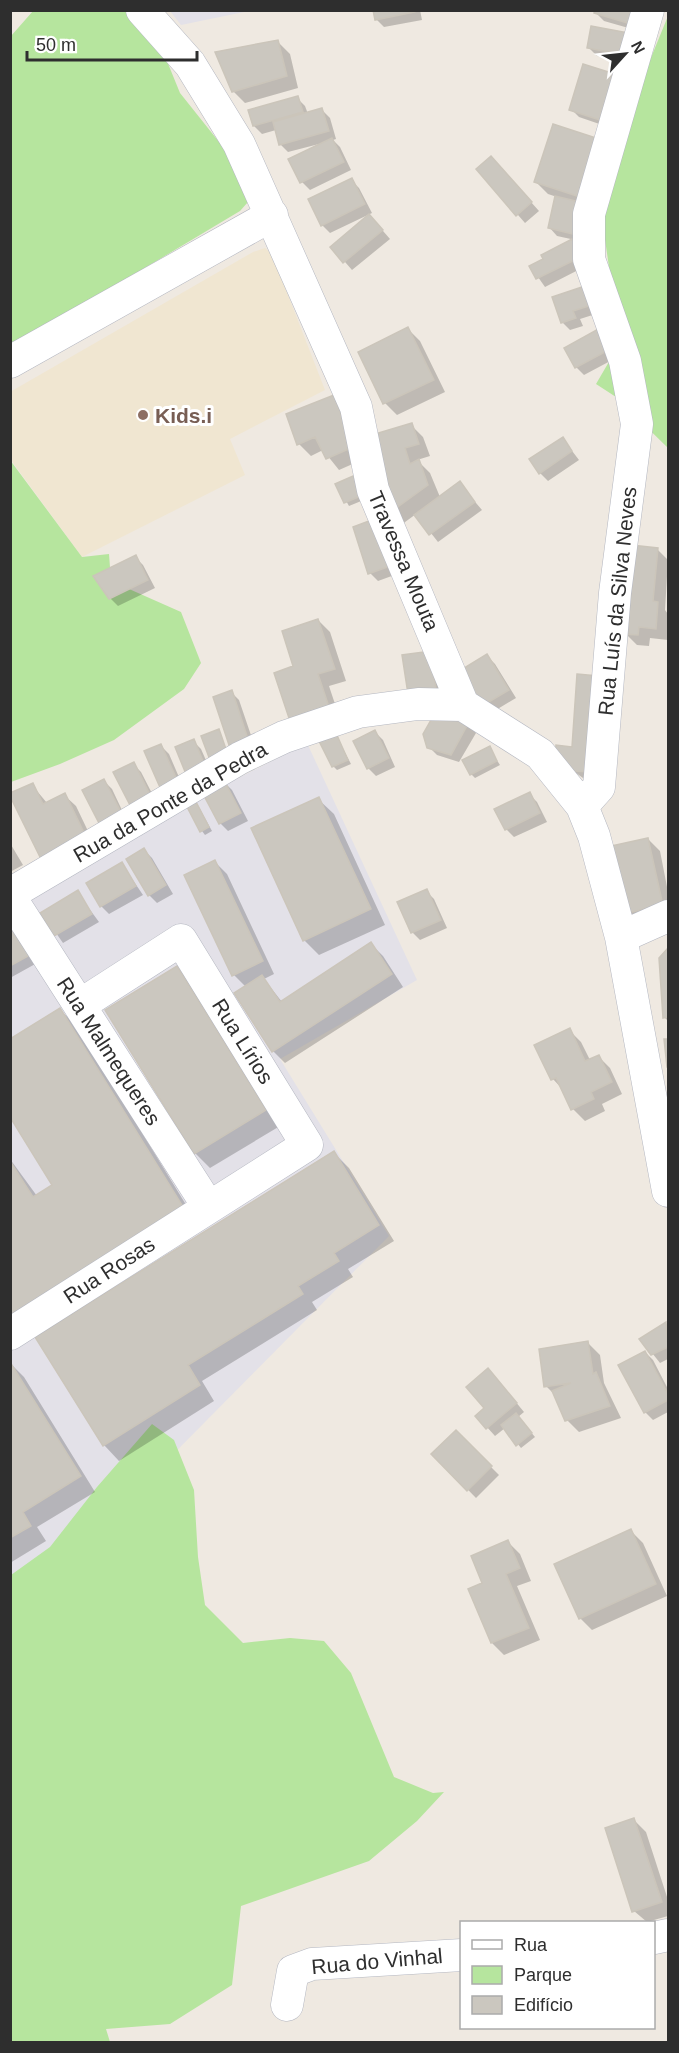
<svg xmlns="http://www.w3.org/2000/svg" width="679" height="2053" viewBox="0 0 679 2053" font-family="Arial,sans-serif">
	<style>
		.industrial { fill: #e3e1e8 }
		.education { fill: #f0e6d1 }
		.green { fill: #b6e59e }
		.shadow { fill: #0003 }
		.building { fill: #cbc7bf; stroke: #cbc5ba; stroke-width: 1.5 }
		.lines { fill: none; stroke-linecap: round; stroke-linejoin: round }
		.minor-casing { stroke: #b4b7c1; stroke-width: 33 }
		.minor { stroke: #fff; stroke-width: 32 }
		.education-dot { fill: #8d6e63; stroke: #fff; stroke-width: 2 }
		.labels { text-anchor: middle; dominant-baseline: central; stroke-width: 6; stroke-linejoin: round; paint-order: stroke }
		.education-label { font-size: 21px; font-weight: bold; fill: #785e54; stroke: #fff; text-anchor: start }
		.street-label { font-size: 21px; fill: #2e2e2e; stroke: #fff }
	</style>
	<rect width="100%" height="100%" fill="#efe9e1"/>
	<path class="industrial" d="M170,11H249L181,25Z
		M307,743L417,980L280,1059L389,1236L11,1618V908L182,807Z"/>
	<path class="education" d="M265,248L272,254L325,390L230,439L245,475L82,557L11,460L10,392L253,252Z"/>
	<path class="green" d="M33,11H160V44L180,93L235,162L248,202L240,211L11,348V36Z
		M668,16V448L616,397L596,384L610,360L617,322L601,212L639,87Z
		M10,460L82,557L109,554L111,581L181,612L201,663L184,689L114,740L60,764L11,782Z
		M152,1424L174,1440L194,1490L198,1557L205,1605L243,1643L290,1638L324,1641L351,1673L394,1777L433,1793L444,1792L417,1821L369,1861L241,1906L232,1985L170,2024L106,2029L110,2042H11V1575L50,1547L97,1487Z"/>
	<path class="shadow" d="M375,10H420L422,20L384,27L376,19Z
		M645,10L639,31L604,21L596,13Z
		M592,28L633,62L597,56L589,48Z
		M278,42L290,54L298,88L245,103L233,91Z
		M584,66L611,128L579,117L571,109Z
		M297,98L305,106L308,114L322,110L330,118L336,139L333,140L340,147L351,170L310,190L302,182L290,160L319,144L288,152L280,144L276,130L262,134L254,126L250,111Z
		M598,140L580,241L557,236L549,227L557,197L548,194L536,182Z
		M499,166L539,211L525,223L478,169Z
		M351,180L359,188L372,213L330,233L322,225Z
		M377,224L390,239L352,270L332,247Z
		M572,241L588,265L545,287L531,267Z
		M588,287L602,312L580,319L583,326L570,330L562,322Z
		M408,329L420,341L445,392L397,415L385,403L360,352Z
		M600,330L614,359L584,375L576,367Z
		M334,397L345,409L364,459L339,470L323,450L311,456L299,444L288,414Z
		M411,425L423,437L430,456L417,460L430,473L440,497L459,483L482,510L438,542L416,514L401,525L367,438Z
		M563,439L579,460L548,481L540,473Z
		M337,485L371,497L349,506Z
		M355,528L400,573L378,581L370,573Z
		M657,549L668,560L665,610L668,614V640L650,638L649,646L637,645L625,633Z
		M135,557L143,565L155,588L118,606L110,598Z
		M318,620L330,632L346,681L329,686L341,722L295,667Z
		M430,653L443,698L404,656Z
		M487,656L495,664L516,698L486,716Z
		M231,692L239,700L255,747L239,755Z
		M468,725L476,733L459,762L437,755L429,747Z
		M375,732L383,740L395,767L376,776L368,768Z
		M336,735L351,764L337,770L333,766Z
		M193,741L201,749L212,774L187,773Z
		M161,746L169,754L185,791L172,799Z
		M558,747L599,779L583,778L565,765Z
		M489,748L500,765L475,778L471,774Z
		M133,764L141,772L159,807L141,816Z
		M104,781L112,789L129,825L110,834Z
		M224,782L232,790L248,821L228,831L220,823Z
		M32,785L47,803L64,795L76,806L97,850L55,870Z
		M529,794L537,802L547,822L514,837L506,829Z
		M318,799L334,814L385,925L319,955L304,940Z
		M186,802H196L212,831L205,835L202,831Z
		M648,839L660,851L668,892V918L639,924L627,912Z
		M10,843L23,865L10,872Z
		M144,850L152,858L173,894L157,903L149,895Z
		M215,862L227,874L274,974L264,979L282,1002L371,944L383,956L403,987L285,1063L273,1051L246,987L234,975L186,875Z
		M122,864L143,895L109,914L101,906Z
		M426,891L434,899L447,928L420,940L412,932L399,903Z
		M77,892L99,922L63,943L42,913Z
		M10,930L37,963L10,978Z
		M668,950V1021L664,1017L661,959Z
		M177,968L192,983L280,1126L210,1168L195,1153Z
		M60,1010L76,1025L199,1226L10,1342V1159L37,1196L55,1185Z
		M569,1030L581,1042L590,1060L598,1056L610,1068L622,1094L602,1104L605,1111L585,1121L573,1109L564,1091L553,1079L536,1046Z
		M334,1153L349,1168L394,1241L348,1269L353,1277L312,1302L317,1310L202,1381L214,1401L119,1461L104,1445Z
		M666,1324L668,1326V1359L660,1363L641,1339Z
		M588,1343L600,1355L604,1383L621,1418L579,1432L567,1420L556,1396L546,1386Z
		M645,1352L653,1360L668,1389V1412L653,1420L645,1412Z
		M10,1363L24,1377L95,1492L37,1527L46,1541L10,1563Z
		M496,1378L524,1412L518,1417L535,1437L521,1448L505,1428L495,1436L477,1416L486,1409Z
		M456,1432L499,1475L476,1498L433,1454Z
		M631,1531L643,1543L667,1596L592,1630L580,1618Z
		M508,1542L520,1554L531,1581L517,1586L540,1640L504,1655L492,1643L470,1590L484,1584Z
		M634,1820L646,1832L668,1900V1916L647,1922L634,1911Z"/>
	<path class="building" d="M373,10H415V12L375,20Z
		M595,10H635L631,24L594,13Z
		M591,26L629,33L625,55L587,48Z
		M278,40L287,76L232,92L215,52Z
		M583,64L618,75L603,121L569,110Z
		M298,96L303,112L253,126L248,110Z
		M322,108L329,131L279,145L273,122Z
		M553,124L599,139L580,197L534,182Z
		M332,138L344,162L300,183L288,159Z
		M491,156L532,202L516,216L476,169Z
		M352,178L365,204L321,226L308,199Z
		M555,196L580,202L573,234L548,228Z
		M369,214L383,230L343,263L330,247Z
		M572,239L581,257L536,279L529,266L543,259L541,255Z
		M588,285L595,304L573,311L576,318L561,323L552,297Z
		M408,327L434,380L383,404L358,352Z
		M600,328L607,351L575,368L564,348Z
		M334,395L353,447L326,459L315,437L297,445L286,414Z
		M412,423L419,444L405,448L410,464L419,459L428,485L388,514L365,437Z
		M563,437L572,451L539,474L529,459Z
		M360,473L368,493L344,503L335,484Z
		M460,481L475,502L429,535L414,515Z
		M377,518L393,565L368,574L353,527Z
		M631,545L658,548L653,601L658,602L656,629L639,627L638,635L623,634Z
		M136,555L148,580L109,599L93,576Z
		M318,619L335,669L318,674L330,710L291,724L274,673L293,666L282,631Z
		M431,651L436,690L408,694L402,655Z
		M487,654L509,690L477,709L456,673Z
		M577,674L598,676L591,772L573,771L555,758L556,745L572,747Z
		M232,690L248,739L230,748L213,697Z
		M435,713L468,724L451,755L427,748L423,734Z
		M219,729L227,752L210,760L201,736Z
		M375,730L389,758L367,769L353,741Z
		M336,733L348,760L332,767L319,741Z
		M194,739L205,766L186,774L175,747Z
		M161,744L178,782L162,792L144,751Z
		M490,746L497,761L470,775L462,760Z
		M134,762L152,799L132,809L113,772Z
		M104,779L123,816L101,827L82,790Z
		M224,780L241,813L219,824L202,792Z
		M33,783L43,804L65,793L86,837L41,859L10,796V793Z
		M530,792L540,813L505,830L494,809Z
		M193,796L209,827L200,832L184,801Z
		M319,797L371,909L303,941L251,828Z
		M648,838L662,901L660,906L626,913L611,846Z
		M144,848L166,885L148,896L126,859Z
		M215,860L263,961L232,976L184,875Z
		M122,862L136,886L100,907L86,883Z
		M427,889L441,920L411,933L397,902Z
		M78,890L92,914L54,936L40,913Z
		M14,927L30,955L10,966V928Z
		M371,942L392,974L272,1052L234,993L262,975L280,1002Z
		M668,948V1017L663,1018L659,958Z
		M177,966L266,1110L194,1154L105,1010Z
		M60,1008L185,1210L10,1318V1161L33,1197L52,1185L10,1117V1039Z
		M570,1028L585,1061L599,1055L612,1082L591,1092L594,1099L571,1110L556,1078L551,1080L534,1045Z
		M664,1039H668V1067H667Z
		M334,1151L379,1225L334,1253L339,1261L298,1286L303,1294L188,1365L200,1385L103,1446L35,1337Z
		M666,1322L668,1347L651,1355L639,1339Z
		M588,1341L593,1374L596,1372L610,1406L565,1421L552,1391L571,1383L544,1387L539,1349Z
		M645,1351L668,1394V1400L644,1413L618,1365Z
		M10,1362L81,1476L23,1512L31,1526L10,1538Z
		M488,1368L517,1403L486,1429L475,1416L484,1408L466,1387Z
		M516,1413L532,1433L516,1446L501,1425Z
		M456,1430L492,1466L467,1491L431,1454Z
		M631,1529L656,1584L579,1619L554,1564Z
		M508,1540L520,1568L506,1574L529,1628L491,1643L468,1589L482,1583L471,1556Z
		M634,1818L662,1902L632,1912L605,1828Z"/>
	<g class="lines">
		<g class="minor-casing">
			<path id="minor" d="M142,10L190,64L239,144L356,407L373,490L463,705
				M10,362L272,215
				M582,806L599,787L615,593L637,424L625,361L589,259V214L648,10
				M10,894L240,758L284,737L358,712L418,704L463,705L540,754L582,806L594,836L621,937L668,1191
				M10,897L208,1206
				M621,937L668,916
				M10,1334L307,1145L181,940L80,1005
				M654,1938L668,1935
				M287,2005L293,1971L312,1964L462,1955"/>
		</g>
		<use href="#minor" class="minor"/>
	</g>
	<circle class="education-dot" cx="143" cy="415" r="6"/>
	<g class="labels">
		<g class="education-label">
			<text x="155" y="415">Kids.i</text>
		</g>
		<g class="street-label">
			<text transform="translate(404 561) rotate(67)">Travessa Mouta</text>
			<text transform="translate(617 601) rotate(-84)">Rua Luís da Silva Neves</text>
			<text transform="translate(170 802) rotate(-30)">Rua da Ponte da Pedra</text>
			<text transform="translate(243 1041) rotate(58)">Rua Lírios</text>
			<text transform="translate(109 1051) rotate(57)">Rua Malmequeres</text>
			<text transform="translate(109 1270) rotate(-33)">Rua Rosas</text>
			<text transform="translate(377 1961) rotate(-5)">Rua do Vinhal</text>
		</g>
	</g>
	<rect width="679" height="2053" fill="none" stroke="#2e2e2e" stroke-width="24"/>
	<rect x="460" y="1921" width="195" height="108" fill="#ffffff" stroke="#ababab" stroke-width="1.5"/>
	<rect x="472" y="1940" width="30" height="9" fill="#ffffff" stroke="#ababab" stroke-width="1.5"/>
	<text x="514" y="1951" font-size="18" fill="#2e2e2e">Rua</text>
	<rect x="472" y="1966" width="30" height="18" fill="#b6e59e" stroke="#ababab" stroke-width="1.5"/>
	<text x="514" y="1981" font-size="18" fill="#2e2e2e">Parque</text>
	<rect x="472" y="1996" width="30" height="18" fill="#cbc7bf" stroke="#ababab" stroke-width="1.5"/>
	<text x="514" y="2011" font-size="18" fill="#2e2e2e">Edifício</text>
	<g transform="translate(625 54) rotate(63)" stroke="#ffffff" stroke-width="4.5" paint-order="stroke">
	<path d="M0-4.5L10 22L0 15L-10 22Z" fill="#2e2e2e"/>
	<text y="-9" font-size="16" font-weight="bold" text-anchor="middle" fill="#2e2e2e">N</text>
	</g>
	<path d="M27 51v9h170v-9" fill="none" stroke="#2e2e2e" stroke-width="3"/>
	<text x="36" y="51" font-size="18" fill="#2e2e2e" stroke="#ffffff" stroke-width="4.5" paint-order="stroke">50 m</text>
</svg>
